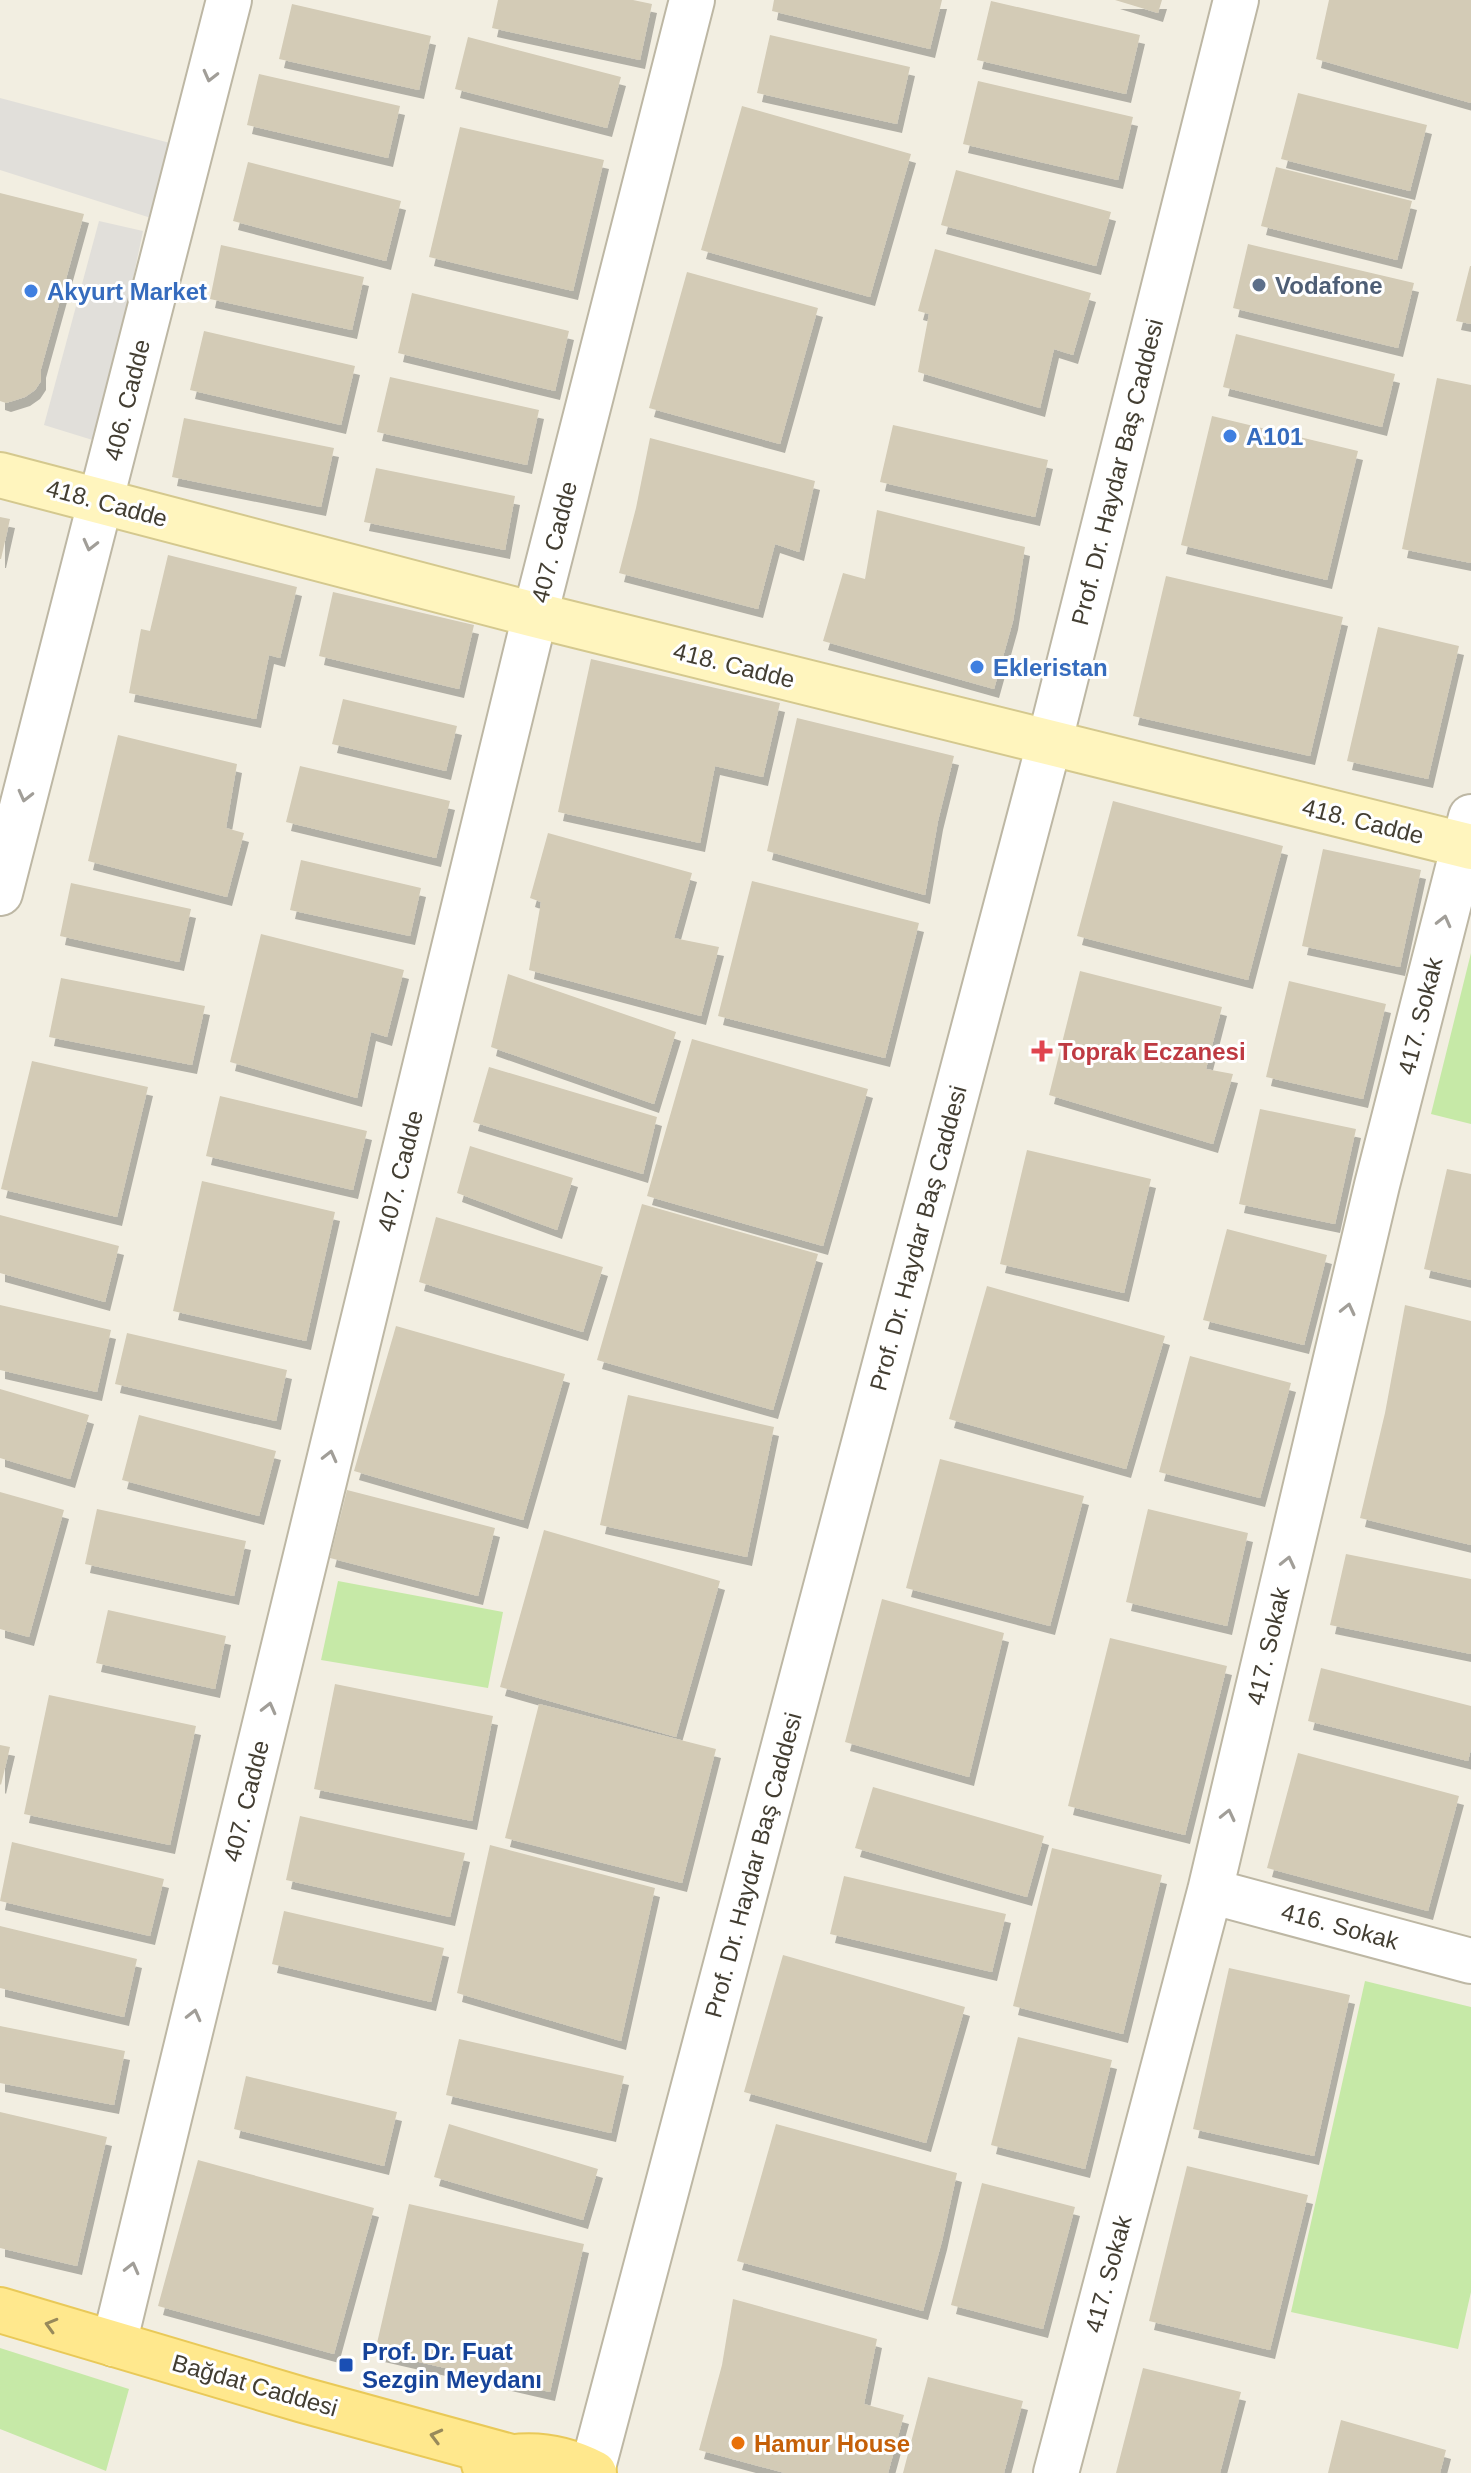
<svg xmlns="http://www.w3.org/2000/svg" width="1471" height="2473" viewBox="0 0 1471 2473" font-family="Helvetica,sans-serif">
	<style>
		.green { fill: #c6e9a7 }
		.parking { fill: #e1dfda }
		.building { fill: #d3cbb6; filter: url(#shadow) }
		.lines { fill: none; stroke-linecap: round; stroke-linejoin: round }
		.street-casing { stroke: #bdb7a4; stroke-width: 48 }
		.secondary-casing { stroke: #d4c88e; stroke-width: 48 }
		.primary-casing { stroke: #e9c958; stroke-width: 48 }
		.street { stroke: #fff; stroke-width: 44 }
		.secondary { stroke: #fff5be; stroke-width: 44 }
		.primary { stroke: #ffe88d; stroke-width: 44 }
		.oneway { stroke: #a19e98 }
		.oneway2 { stroke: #988a5b }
		.service-dot { fill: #5c6f8a; stroke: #fff; stroke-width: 3 }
		.shop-dot { fill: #3f7fe0; stroke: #fff; stroke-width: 3 }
		.health-dot { fill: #e0444e; stroke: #fff; stroke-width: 3 }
		.transit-dot { fill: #1a4fb4; stroke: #fff; stroke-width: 3 }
		.food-dot { fill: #e8710a; stroke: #fff; stroke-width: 3 }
		.labels { text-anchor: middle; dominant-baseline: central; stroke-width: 6; stroke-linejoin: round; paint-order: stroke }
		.service-label { font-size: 24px; font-weight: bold; fill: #4e5e75; stroke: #fff; text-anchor: start }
		.shop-label { font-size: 24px; font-weight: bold; fill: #366cbe; stroke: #fff; text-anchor: start }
		.street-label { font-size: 24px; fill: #433e32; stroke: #fff }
		.health-label { font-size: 24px; font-weight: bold; fill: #be3a42; stroke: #fff; text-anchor: start }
		.transit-label { font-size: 24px; font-weight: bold; fill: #164399; stroke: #fff; text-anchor: start }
		.food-label { font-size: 24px; font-weight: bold; fill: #c56008; stroke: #fff; text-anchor: start }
	</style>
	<defs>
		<filter id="shadow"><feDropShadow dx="5" dy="9" stdDeviation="0" flood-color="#0004"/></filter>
	</defs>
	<rect width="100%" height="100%" fill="#f2eee1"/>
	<path class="green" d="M1471,953V1124L1431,1114Z
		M338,1581L503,1612L488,1688L321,1660Z
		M1365,1981L1471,2007V2292L1458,2349L1291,2312Z
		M0,2348L129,2389L106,2471L0,2429Z"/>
	<path class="parking" d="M0,98L170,143L151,218L0,170Z
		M99,221L143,231L99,442L44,425Z"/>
	<path class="building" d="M498,0H633L652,4L640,60L492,28Z
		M774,0H942L930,49L772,11Z
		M1115,0H1162L1158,13Z
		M1329,0H1471V103L1316,59Z
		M991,1L1140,35L1126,94L977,60Z
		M292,4L431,36L419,90L279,59Z
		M770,35L910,67L897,124L757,93Z
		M468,37L621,77L607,128L455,89Z
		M259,74L400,106L388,158L247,125Z
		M978,81L1133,117L1118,180L963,144Z
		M1298,93L1427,125L1410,191L1281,159Z
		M742,106L911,154L870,297L701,250Z
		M460,127L604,160L573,291L429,257Z
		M248,162L401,201L386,261L233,221Z
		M1276,167L1412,201L1397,260L1261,226Z
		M956,170L1111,212L1096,266L941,225Z
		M0,193L84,214L41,369V381L35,390L25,397L6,403L0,401Z
		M1248,244L1414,283L1398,348L1233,308Z
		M221,245L364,277L352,330L210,299Z
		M935,249L1091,293L1073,355L1054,349L1040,408L918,372L929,314L918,311Z
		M1470,266H1471V324L1456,321Z
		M687,272L818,308L780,444L649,408Z
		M412,293L569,331L555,391L398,353Z
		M204,331L355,366L341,425L190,390Z
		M1236,334L1395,374L1382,427L1223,387Z
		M390,377L539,410L527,465L377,432Z
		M1437,378L1471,385V563L1402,549Z
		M1212,416L1358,451L1327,580L1181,545Z
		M184,418L334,448L321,507L172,477Z
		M893,425L1048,460L1035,517L880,482Z
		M650,438L815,481L799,552L775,544L758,609L619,573L636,508Z
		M376,468L515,496L505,550L364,522Z
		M877,510L1025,547L1013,621L994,689L823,641L843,573L865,579Z
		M0,517L10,519L1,559H0Z
		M168,555L297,587L280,658L269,655L256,719L129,693L141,629L150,631Z
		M1166,576L1343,617L1310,756L1133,716Z
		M333,592L474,625L459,689L319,656Z
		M1378,627L1459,646L1428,779L1347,761Z
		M591,659L780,703L763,777L715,766L700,843L558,812Z
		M343,699L457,726L446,771L332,744Z
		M797,718L954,756L938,821L925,895L767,851Z
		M118,735L237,764L226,828L244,833L227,897L88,861Z
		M300,766L450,801L436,858L286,822Z
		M1113,801L1283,846L1248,980L1077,936Z
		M548,833L692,873L674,938L719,947L701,1016L529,970L541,902L530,898Z
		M1323,849L1421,870L1400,967L1302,946Z
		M301,860L421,888L410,936L290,910Z
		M752,881L919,923L885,1058L718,1016Z
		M71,883L191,909L179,962L60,936Z
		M261,934L404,970L387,1037L371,1032L357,1098L230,1062Z
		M1080,971L1222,1007L1206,1069L1233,1074L1213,1144L1049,1095Z
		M508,974L676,1032L654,1104L491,1047Z
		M61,978L205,1006L192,1065L49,1037Z
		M1289,981L1386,1004L1363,1099L1266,1077Z
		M692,1039L868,1089L823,1246L647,1196Z
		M32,1061L148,1087L117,1217L1,1189Z
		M489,1067L657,1117L643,1174L473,1122Z
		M220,1096L367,1131L353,1190L206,1156Z
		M1260,1109L1356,1129L1335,1224L1239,1204Z
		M470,1146L573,1178L557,1230L457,1193Z
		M1027,1150L1151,1179L1124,1293L1000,1264Z
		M1447,1169L1471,1174V1280L1424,1269Z
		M202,1181L335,1212L306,1341L173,1311Z
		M642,1204L818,1254L773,1410L597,1360Z
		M0,1215L119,1246L105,1302L0,1273Z
		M436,1217L603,1267L583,1332L419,1282Z
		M1227,1229L1327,1255L1304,1345L1203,1320Z
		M987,1286L1165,1336L1126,1469L949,1419Z
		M0,1305L111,1330L97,1392L0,1370Z
		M1405,1305L1471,1321V1545L1360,1518L1385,1413Z
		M396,1326L565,1374L523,1520L354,1471Z
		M127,1333L287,1370L276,1421L115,1384Z
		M1190,1356L1291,1383L1260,1498L1159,1472Z
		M0,1389L89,1415L70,1479L0,1458Z
		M628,1395L774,1427L747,1557L600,1525Z
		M139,1415L276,1451L259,1516L122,1480Z
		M940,1459L1084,1496L1050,1626L906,1588Z
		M347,1490L495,1528L478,1596L330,1558Z
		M0,1492L64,1510L29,1637L0,1629Z
		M97,1509L246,1541L234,1596L85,1564Z
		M1148,1509L1248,1533L1227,1626L1126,1602Z
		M544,1530L720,1581L676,1737L500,1687Z
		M1346,1554L1471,1579V1654L1330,1625Z
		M882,1599L1004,1633L969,1777L845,1742Z
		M108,1610L226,1636L215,1689L96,1663Z
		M1110,1638L1227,1666L1185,1835L1068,1806Z
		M1321,1668L1471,1706V1749L1468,1761L1308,1721Z
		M335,1684L493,1716L472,1821L314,1789Z
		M49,1695L196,1726L170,1845L24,1814Z
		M539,1704L716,1749L682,1883L505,1838Z
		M0,1745L10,1747L1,1785L0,1784Z
		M1298,1753L1459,1796L1428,1911L1267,1868Z
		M873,1787L1044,1836L1027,1897L855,1848Z
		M300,1816L465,1853L450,1917L286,1880Z
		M12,1842L164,1879L150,1936L0,1901Z
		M490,1845L655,1888L621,2041L457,1993Z
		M1052,1848L1162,1875L1123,2034L1013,2006Z
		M844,1876L1006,1914L992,1972L830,1934Z
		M284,1911L444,1948L431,2002L272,1964Z
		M0,1926L137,1959L124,2017L0,1988Z
		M783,1955L965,2007L926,2143L744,2092Z
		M1229,1968L1350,1995L1314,2156L1193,2129Z
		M0,2026L125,2051L114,2105L0,2083Z
		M1018,2037L1112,2060L1085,2169L991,2145Z
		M459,2039L624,2076L611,2133L446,2095Z
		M246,2076L397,2112L384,2166L234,2129Z
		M0,2112L107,2137L77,2266L0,2248Z
		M449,2124L598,2169L583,2220L434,2177Z
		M776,2124L957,2173L942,2241L923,2311L737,2261Z
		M198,2160L374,2208L334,2354L158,2306Z
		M1187,2166L1308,2195L1270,2350L1149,2321Z
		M982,2183L1075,2207L1043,2329L951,2305Z
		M409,2204L584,2244L550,2392L375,2352Z
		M733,2299L877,2339L864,2404L904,2415L888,2473H785L699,2450L722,2365Z
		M1143,2368L1241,2392L1220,2473H1116Z
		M928,2377L1023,2401L1004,2473H903Z
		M1341,2420L1446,2450L1440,2473H1328Z"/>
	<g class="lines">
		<g class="street-casing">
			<path id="street" d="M0,893L229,0
				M1210,1891L1471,1961
				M114,2344L535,615L692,0
				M592,2471L1049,744L1236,0
				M1056,2473L1210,1891L1377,1185L1471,817"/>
		</g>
		<g class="secondary-casing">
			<path id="secondary" d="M0,475L535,615L1471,847"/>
		</g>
		<g class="primary-casing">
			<path id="primary" d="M0,2310L303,2400L511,2457
				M484,2464C522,2451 559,2455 594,2473"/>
		</g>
		<use href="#street" class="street"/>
		<use href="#secondary" class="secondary"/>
		<use href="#primary" class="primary"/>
	</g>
	<defs><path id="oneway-chevron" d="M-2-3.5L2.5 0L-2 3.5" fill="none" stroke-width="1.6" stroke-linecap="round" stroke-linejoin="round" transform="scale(2)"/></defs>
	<g class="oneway">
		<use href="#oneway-chevron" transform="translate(210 76) rotate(104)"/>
		<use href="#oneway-chevron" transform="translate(90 545) rotate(104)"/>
		<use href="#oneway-chevron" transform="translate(25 796) rotate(104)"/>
		<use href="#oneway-chevron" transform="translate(1444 921) rotate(-76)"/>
		<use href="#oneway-chevron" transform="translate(1348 1309) rotate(-77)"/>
		<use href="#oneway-chevron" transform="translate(330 1456) rotate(-76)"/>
		<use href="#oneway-chevron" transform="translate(1288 1562) rotate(-77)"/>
		<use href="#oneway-chevron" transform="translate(269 1708) rotate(-76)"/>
		<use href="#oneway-chevron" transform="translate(1228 1815) rotate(-77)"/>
		<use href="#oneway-chevron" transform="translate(194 2015) rotate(-76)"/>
		<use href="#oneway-chevron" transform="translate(132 2268) rotate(-76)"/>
	</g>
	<g class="oneway2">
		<use href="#oneway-chevron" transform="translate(51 2325) rotate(-164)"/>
		<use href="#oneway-chevron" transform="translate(436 2436) rotate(-165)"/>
	</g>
	<circle class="service-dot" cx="1259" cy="285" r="8"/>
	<g class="shop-dot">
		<circle cx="31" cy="291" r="8"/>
		<circle cx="1230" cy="436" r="8"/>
		<circle cx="977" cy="667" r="8"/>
	</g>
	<path class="health-dot" d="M1038 1039h8v8h8v8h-8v8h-8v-8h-8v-8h8z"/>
	<rect class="transit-dot" x="338" y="2357" width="16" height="16" rx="4"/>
	<circle class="food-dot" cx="738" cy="2443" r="8"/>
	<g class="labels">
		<g class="service-label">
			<text x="1275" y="285">Vodafone</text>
		</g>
		<g class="shop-label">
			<text x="47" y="291">Akyurt Market</text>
			<text x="1246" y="436">A101</text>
			<text x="993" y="667">Ekleristan</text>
		</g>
		<g class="street-label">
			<text transform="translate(127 400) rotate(-76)">406. Cadde</text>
			<text transform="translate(1117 472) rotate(-76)">Prof. Dr. Haydar Baş Caddesi</text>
			<text transform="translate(107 503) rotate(15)">418. Cadde</text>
			<text transform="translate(554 542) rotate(-76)">407. Cadde</text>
			<text transform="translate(734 665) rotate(14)">418. Cadde</text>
			<text transform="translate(1363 821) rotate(14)">418. Cadde</text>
			<text transform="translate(1420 1016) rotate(-76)">417. Sokak</text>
			<text transform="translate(400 1171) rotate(-76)">407. Cadde</text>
			<text transform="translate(918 1238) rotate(-75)">Prof. Dr. Haydar Baş Caddesi</text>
			<text transform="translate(1268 1646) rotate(-77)">417. Sokak</text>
			<text transform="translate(246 1801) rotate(-76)">407. Cadde</text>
			<text transform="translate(753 1865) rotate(-75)">Prof. Dr. Haydar Baş Caddesi</text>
			<text transform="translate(1340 1926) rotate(15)">416. Sokak</text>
			<text transform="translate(1108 2274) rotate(-75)">417. Sokak</text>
			<text transform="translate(255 2385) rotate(16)">Bağdat Caddesi</text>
		</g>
		<g class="health-label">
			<text x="1058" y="1051">Toprak Eczanesi</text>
		</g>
		<g class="transit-label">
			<text x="362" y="2351">Prof. Dr. Fuat<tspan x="362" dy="28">Sezgin Meydanı</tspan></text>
		</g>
		<g class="food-label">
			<text x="754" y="2443">Hamur House</text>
		</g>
	</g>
</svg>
